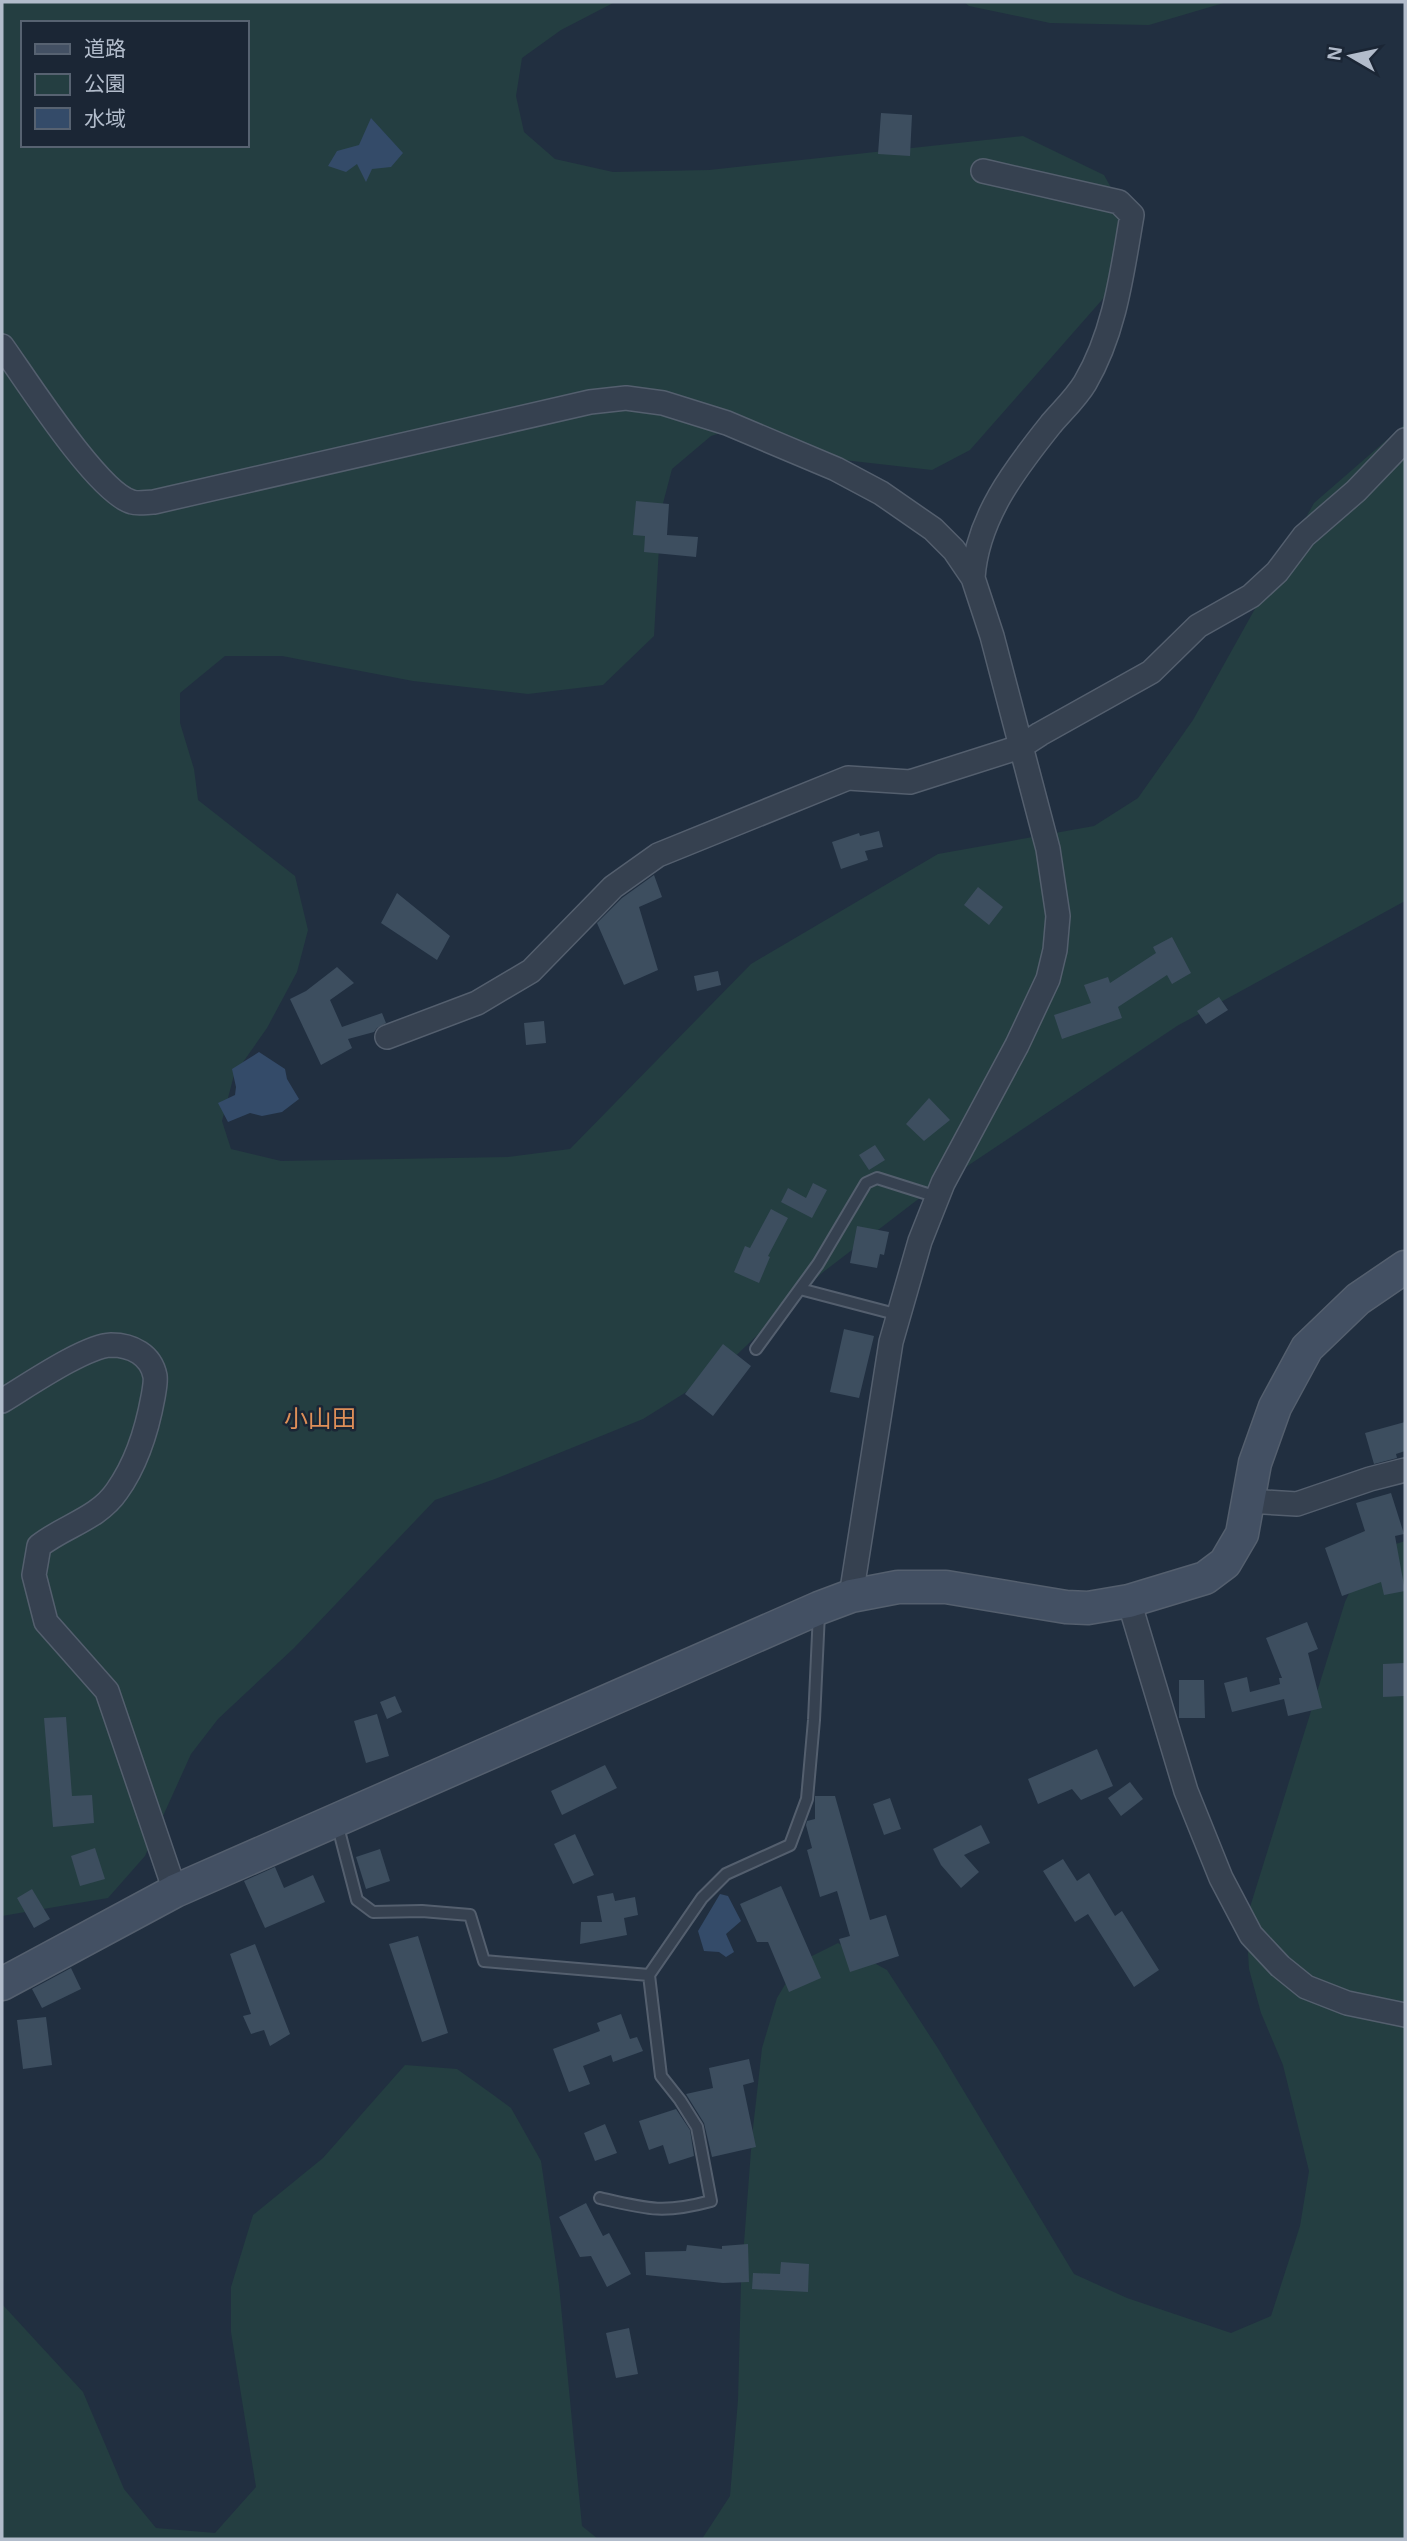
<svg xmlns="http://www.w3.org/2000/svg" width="1407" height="2541" viewBox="0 0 1407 2541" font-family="Arial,'Noto Sans JP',sans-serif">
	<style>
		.green { fill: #243e41; fill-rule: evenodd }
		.water { fill: #344b69 }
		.building { fill: #3d4e5f }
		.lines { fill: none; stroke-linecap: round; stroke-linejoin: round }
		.lane-casing { stroke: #545f6e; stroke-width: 14 }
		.street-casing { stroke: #545f6e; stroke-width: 26 }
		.secondary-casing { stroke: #545f6e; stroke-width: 35 }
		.lane { stroke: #364150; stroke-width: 10 }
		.street { stroke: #364150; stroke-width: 23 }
		.secondary { stroke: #435063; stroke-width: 32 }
		.labels { text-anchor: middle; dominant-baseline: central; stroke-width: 5; stroke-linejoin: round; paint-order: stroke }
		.quarter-label { font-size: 24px; fill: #df8f58; stroke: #1b2635 }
	</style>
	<rect width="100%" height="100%" fill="#212f40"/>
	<path class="green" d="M2,2H615L561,30L522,58L516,96L524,132L555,159L613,172L709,170L1023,136L1104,175L1125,213L1108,293L970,450L932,470L826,458L739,427L711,436L672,469L661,511L654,636L603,685L528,694L413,681L282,656H225L180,693V723L194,769L198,800L295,876L308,930L297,972L267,1028L234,1075L222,1121L231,1149L281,1161L508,1157L570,1149L751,964L938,854L1094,826L1138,798L1193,720L1314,503L1405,424V901L1177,1026L921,1197L822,1273L720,1371L643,1419L495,1479L435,1500L294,1648L218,1719L191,1754L145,1856L108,1898L2,1916ZM23,23H247V145H23Z
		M964,2H1227L1149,25L1050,23L969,6Z
		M1405,1541V2539H702L730,2496L738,2400L741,2283L752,2137L762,2048L777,1998L798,1963L838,1943L887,1970L939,2050L1074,2274L1127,2298L1231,2333L1271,2316L1300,2226L1309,2171L1283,2065L1261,2013L1249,1969L1246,1920L1345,1602L1368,1553Z
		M405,2065L457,2069L492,2094L511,2108L541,2161L559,2285L582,2526L598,2539H2V2304L83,2392L124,2489L156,2528L215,2533L256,2487L231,2332V2287L253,2215L323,2158Z"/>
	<path class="water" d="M371,118L403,153L391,167L372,169L366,182L357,164L346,172L328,166L337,151L359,145Z
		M259,1052L285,1069L287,1079L299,1099L282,1112L262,1116L250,1113L228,1122L218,1103L235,1095L236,1087L232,1069Z
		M720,1894L728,1896L741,1921L726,1934L734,1952L726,1957L719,1952L704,1951L698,1931Z"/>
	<path class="building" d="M881,113L912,115L910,156L878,154Z
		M636,501L669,504L667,535L698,537L696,557L644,552L645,536L633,535Z
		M879,831L883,847L865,851L868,860L841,869L832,842L859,833L860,836Z
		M654,875L662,897L639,907L658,970L624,985L597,923L622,898Z
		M978,887L1003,907L989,925L964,905Z
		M397,893L450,936L437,960L381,923Z
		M1172,937L1191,973L1172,984L1167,975L1118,1007L1122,1018L1062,1039L1054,1015L1091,1003L1084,985L1108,977L1110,983L1156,953L1153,947Z
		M337,967L354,983L330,1000L342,1027L382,1013L386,1023L377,1028L374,1032L348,1039L352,1048L321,1065L290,999L306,991Z
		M718,971L721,985L697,991L694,976Z
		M1219,997L1228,1010L1206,1024L1197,1011Z
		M544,1021L546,1043L526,1045L524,1023Z
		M929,1098L950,1120L924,1141L906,1124Z
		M875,1145L885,1160L869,1170L859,1155Z
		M813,1183L827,1190L812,1218L781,1202L788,1188L806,1198Z
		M771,1209L788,1218L768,1256L770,1257L759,1283L734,1272L745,1246L750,1248Z
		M857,1226L889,1232L884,1255L880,1254L877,1268L850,1263Z
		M844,1329L874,1336L859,1398L830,1392Z
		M723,1344L751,1366L713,1416L685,1394Z
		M1405,1422V1451L1396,1454L1397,1458L1374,1464L1365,1433Z
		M1391,1493L1404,1534L1395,1536L1405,1591L1384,1595L1381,1582L1342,1596L1325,1548L1365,1531L1356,1503Z
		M1307,1622L1318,1649L1308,1653L1322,1708L1288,1716L1284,1699L1232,1712L1224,1683L1247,1677L1250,1692L1280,1684L1279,1678H1282L1266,1638Z
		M1404,1663V1696L1383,1697V1664Z
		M1179,1680H1204L1205,1718H1179Z
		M395,1696L402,1712L387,1719L380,1702Z
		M377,1714L389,1756L366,1763L354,1721Z
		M66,1717L72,1796L92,1795L94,1823L53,1827L44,1718Z
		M1097,1749L1113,1786L1081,1800L1072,1789L1038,1804L1028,1779Z
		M605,1765L617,1788L562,1815L551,1791Z
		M1130,1782L1143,1799L1121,1816L1108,1798Z
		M815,1796H835L870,1920L886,1915L899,1956L850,1972L839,1939L850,1936L837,1891L820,1897L807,1850L812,1848L806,1825L807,1821L815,1819Z
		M890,1798L901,1829L884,1835L873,1804Z
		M981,1825L990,1843L964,1855L979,1872L961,1888L941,1865L933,1849Z
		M575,1834L594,1875L573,1884L554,1844Z
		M95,1848L105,1879L80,1886L71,1856Z
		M380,1849L390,1881L366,1889L356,1857Z
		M1063,1859L1077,1881L1089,1873L1115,1916L1122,1911L1159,1970L1134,1987L1088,1914L1075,1922L1043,1871Z
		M275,1867L284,1888L313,1875L325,1902L265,1928L244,1881Z
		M781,1886L821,1978L789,1992L768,1942H757L740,1904Z
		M32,1889L50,1919L34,1928L17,1898Z
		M613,1893L615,1901L635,1897L638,1915L624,1918L627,1935L580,1944L581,1922H602L597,1896Z
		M418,1936L448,2033L422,2042L389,1944Z
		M255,1944L290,2034L270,2046L264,2030L251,2034L243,2016L251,2014L230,1954Z
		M71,1968L81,1989L42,2008L32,1989Z
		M621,2014L630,2039L637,2037L643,2051L613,2062L611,2055L583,2066L590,2084L569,2092L553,2049L600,2031L597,2023Z
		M46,2017L52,2065L23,2069L17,2020Z
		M749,2059L754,2082L743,2085L756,2147L712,2157L704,2123L686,2094L713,2088L709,2068Z
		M676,2109L690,2130L694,2156L669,2164L663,2145L649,2150L639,2121Z
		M605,2124L617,2153L595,2161L584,2133Z
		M586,2203L603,2236L609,2233L631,2274L607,2287L591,2256L580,2257L559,2217Z
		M748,2244L749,2282L723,2283L646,2275L645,2252L686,2251L687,2245L722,2249V2246Z
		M781,2262L809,2264L808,2292L752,2289L753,2273L780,2274Z
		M629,2328L638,2374L616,2378L606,2333Z"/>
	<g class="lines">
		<g class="lane-casing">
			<path id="lane" d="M800,1289L899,1315
				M756,1349L818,1264L866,1183L877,1178L937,1197
				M337,1823L357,1900L373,1912L422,1911L470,1915L484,1961L649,1975
				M600,2198C647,2209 663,2214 711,2201L697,2127L680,2100L661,2076L649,1975L702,1898L726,1874L790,1845L807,1799L814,1720L819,1613"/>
		</g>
		<g class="street-casing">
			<path id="street" d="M2,346C25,378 98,493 132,502C138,504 147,502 154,502L590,402L626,398L663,403L727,423L836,469L881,493L933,529L954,550L973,578L992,636L1048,849L1058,916L1055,950L1048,979L1017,1045L943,1183L920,1241L891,1342L851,1596
				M973,578C977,518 1015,469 1051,424C1062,411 1076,398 1085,383C1115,332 1122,273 1132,215L1119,202L983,171
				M387,1037L477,1003L531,971L613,887L658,855L848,778L910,782L1020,747L1040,734L1151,672L1198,626L1251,596L1277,572L1304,536L1356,491L1405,440
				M2,1401C27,1386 85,1346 111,1345C132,1345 151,1355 155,1376C156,1382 154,1391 153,1397C147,1430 137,1463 117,1491C98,1519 64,1526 39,1546L34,1575L46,1622L107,1691L175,1891
				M1247,1501L1297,1504L1370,1479L1405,1470
				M1129,1601L1186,1791L1221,1878L1251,1935L1280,1966L1306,1987L1347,2003L1405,2015"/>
		</g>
		<g class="secondary-casing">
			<path id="secondary" d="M2,1984L175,1891L819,1608L851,1596L898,1587H946L1066,1607L1088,1608L1129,1601L1205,1578L1225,1563L1242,1534L1255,1463L1275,1407L1307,1348L1358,1299L1405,1267"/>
		</g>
		<use href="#lane" class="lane"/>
		<use href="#street" class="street"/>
		<use href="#secondary" class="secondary"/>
	</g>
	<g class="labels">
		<g class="quarter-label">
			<text x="320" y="1418">小山田</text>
		</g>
	</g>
	<rect width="1407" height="2541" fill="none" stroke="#b2bccb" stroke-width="7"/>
	<rect x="21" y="21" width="228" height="126" fill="#1b2635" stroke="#576271" stroke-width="2"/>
	<rect x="35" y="44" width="35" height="10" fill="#435063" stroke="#576271" stroke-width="2"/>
	<text x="84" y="56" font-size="21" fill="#b2bccb">道路</text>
	<rect x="35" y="74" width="35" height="21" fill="#243e41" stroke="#576271" stroke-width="2"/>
	<text x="84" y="91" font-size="21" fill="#b2bccb">公園</text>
	<rect x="35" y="108" width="35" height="21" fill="#344b69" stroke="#576271" stroke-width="2"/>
	<text x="84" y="126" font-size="21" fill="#b2bccb">水域</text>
	<g transform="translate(1351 56) rotate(279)" stroke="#1b2635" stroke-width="5" paint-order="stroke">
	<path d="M0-5L12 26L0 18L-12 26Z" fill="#b2bccb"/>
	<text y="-10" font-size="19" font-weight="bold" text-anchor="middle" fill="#b2bccb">N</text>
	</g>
</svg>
